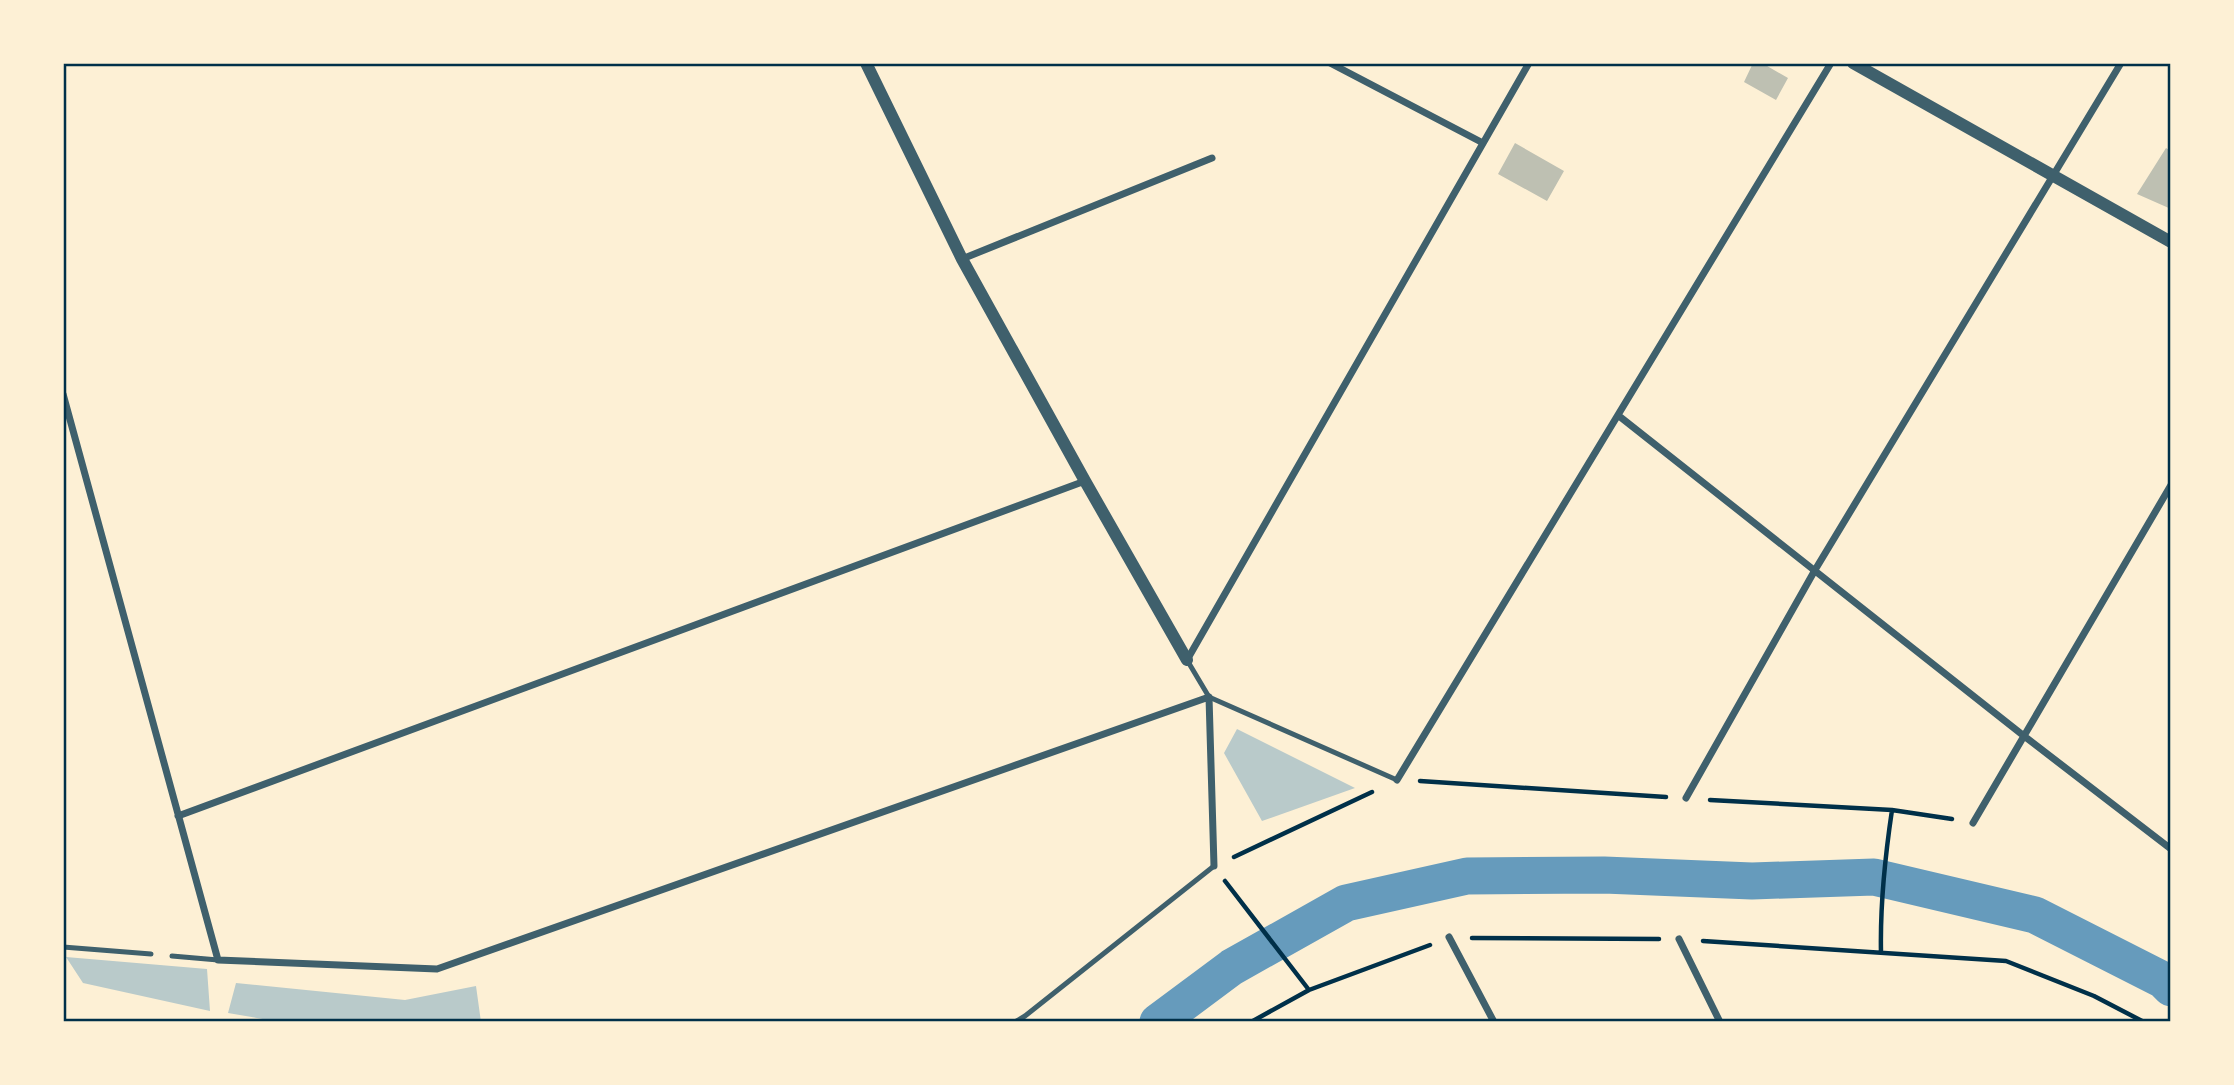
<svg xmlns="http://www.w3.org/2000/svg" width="2234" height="1085" viewBox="0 0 2234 1085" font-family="Rubik,sans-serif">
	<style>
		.green { fill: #b9caca }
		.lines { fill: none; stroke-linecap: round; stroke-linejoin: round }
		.canal { stroke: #669bbc; stroke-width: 37 }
		.building { fill: #bec0b2 }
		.path { stroke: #003049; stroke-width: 4.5 }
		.service { stroke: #3f606c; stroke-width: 5 }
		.minor { stroke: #3f606c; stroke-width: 7 }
		.tertiary { stroke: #3f606c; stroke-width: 12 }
		.neatline { fill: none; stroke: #003049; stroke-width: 2.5 }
	</style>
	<rect width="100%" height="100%" fill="#fdf0d5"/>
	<path class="green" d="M1237,729L1355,788L1262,821L1224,753Z
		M66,957L207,969L210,1011L83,983Z
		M236,983L405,1000L476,986L481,1022H280L228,1013Z"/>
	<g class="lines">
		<path class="canal" d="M1158,1022L1232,967L1346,903L1467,876L1604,875L1752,881L1874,877L2035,915L2163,980L2171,988"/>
	</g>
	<path class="building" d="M1753,63H1762L1788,78L1776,100L1744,82Z
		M1515,143L1564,171L1547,201L1498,174Z
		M2166,148L2171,151V209L2137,194Z"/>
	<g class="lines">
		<path class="path" d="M1420,781L1666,797
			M1710,800L1892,810L1952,819
			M1234,857L1372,792
			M1225,881L1309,990
			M1472,938L1659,939
			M1703,941L2006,961L2094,996L2144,1022
			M1881,952C1880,905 1885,857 1892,810
			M1251,1022L1309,990L1430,945"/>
		<path class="service" d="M1187,660L1209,697L1397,780
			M63,947L151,954
			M172,956L218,960
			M1015,1022L1025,1016L1214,866"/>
		<path class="minor" d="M1330,63L1483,143
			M962,259L1212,158
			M63,394L218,960L437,969L1209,697L1214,866
			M1619,416L2024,736L2171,849
			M1187,660L1529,63
			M1397,780L1831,63
			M1686,798L1815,570L2121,63
			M178,816L1085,481
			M1973,823L2171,485
			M1449,937L1494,1022
			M1679,939L1720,1022"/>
		<path class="tertiary" d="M866,63L962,259L1085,481L1187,660
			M1853,63L2171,242"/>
	</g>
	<rect width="2234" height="1085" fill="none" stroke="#fdf0d5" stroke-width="130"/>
	<rect x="65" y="65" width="2104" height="955" class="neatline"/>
</svg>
